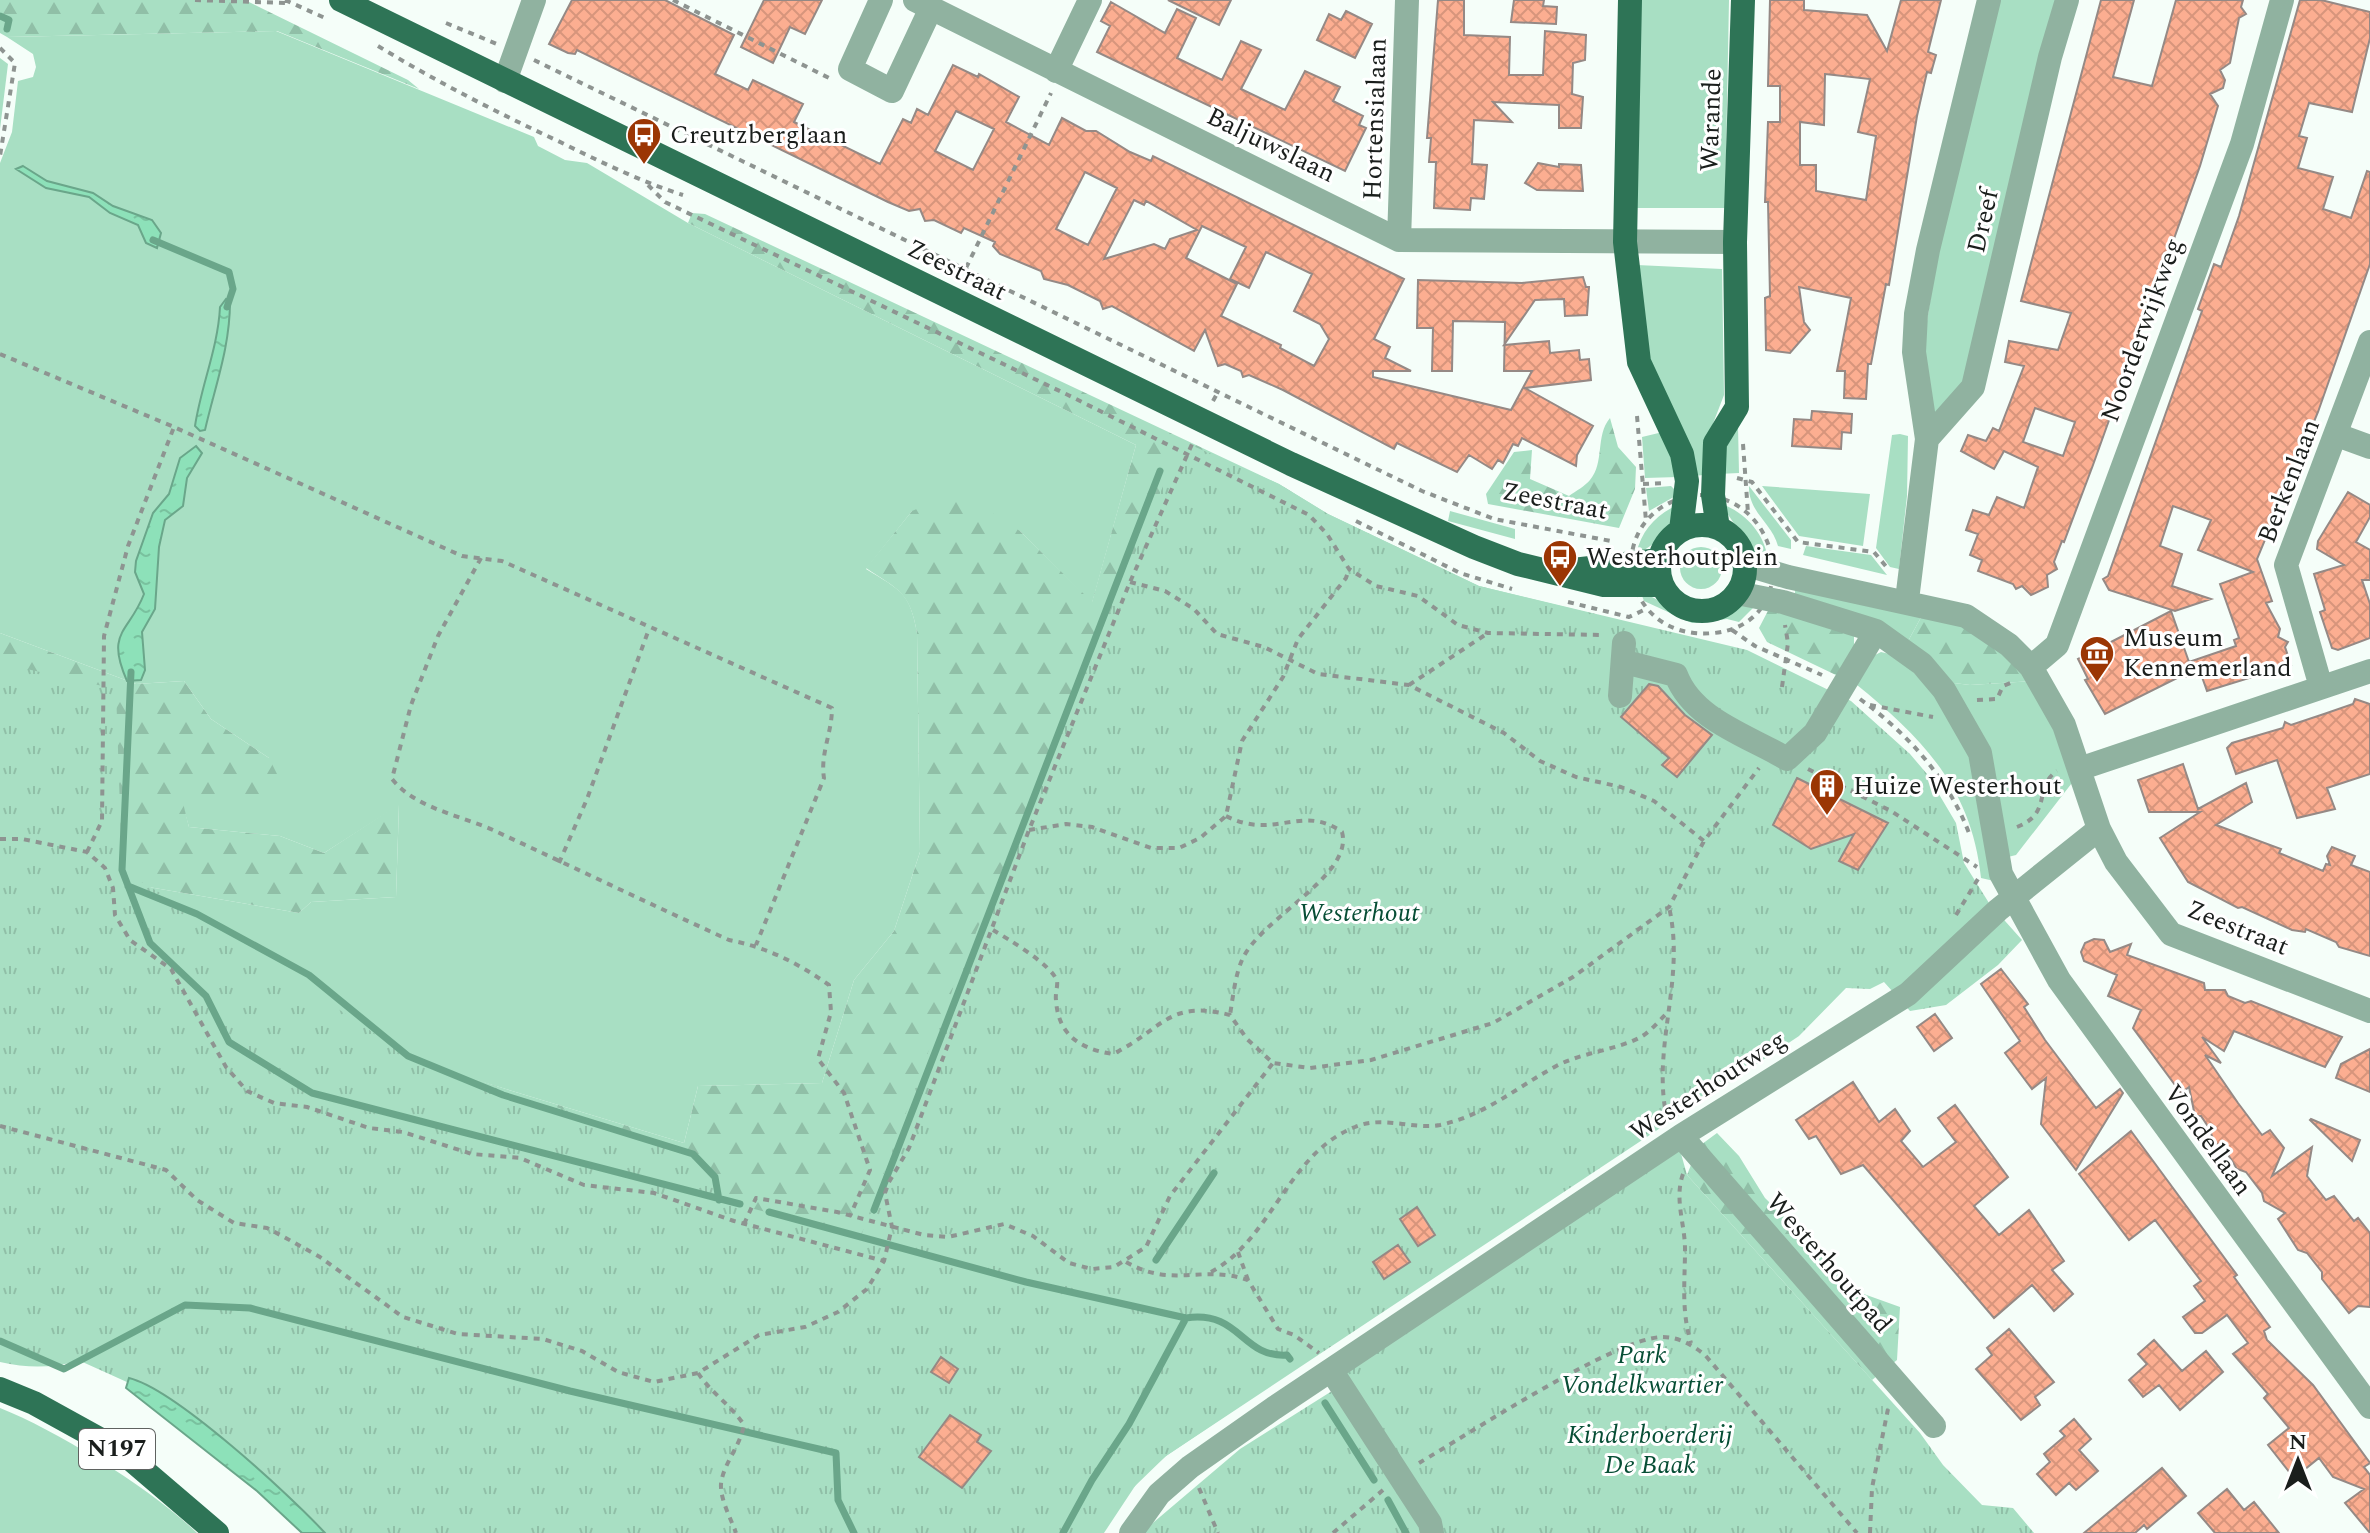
<svg xmlns="http://www.w3.org/2000/svg" width="2370" height="1533" viewBox="0 0 2370 1533" font-family="Spectral,serif">
	<style>
		.green { fill: #a8dfc3 }
		.forest { fill: url(#forest-firs) }
		.park { fill: url(#park-tufts) }
		.water { fill: url(#water-ripples); stroke: #6aa68a; stroke-width: 2 }
		.lines { fill: none; stroke-linecap: round; stroke-linejoin: round }
		.stream { stroke: #6aa68a; stroke-width: 7 }
		.building { fill: url(#building-cross-hatch); stroke: #958985; stroke-width: 2; fill-rule: evenodd }
		.path { stroke: #8e9491; stroke-width: 4; stroke-dasharray: 6 6; stroke-linecap: butt }
		.minor { stroke: #90b2a0; stroke-width: 24 }
		.major { stroke: #2e7456; stroke-width: 24 }
		.labels { text-anchor: middle; dominant-baseline: central; stroke-width: 6; stroke-linejoin: round; paint-order: stroke }
		.shield { fill: #fff; stroke: #5f6260; stroke-width: 2 }
		.shield-label { font-size: 24px; font-weight: bold; fill: #1a1e1c }
		.street-label { font-size: 26px; fill: #1a1e1c; stroke: #fff }
		.poi-label { font-size: 26px; fill: #1a1e1c; stroke: #fff; text-anchor: start }
		.park-label { font-size: 26px; font-style: italic; fill: #074e35; stroke: #fff }
	</style>
	<defs>
		<pattern id="forest-firs" width="22" height="20" patternUnits="userSpaceOnUse" patternTransform="scale(2)"><rect width="22" height="20" fill="#a8dfc3"/><path d="M5 1l3.5 6h-7zM16 11l3.5 6h-7z" fill="#90bfa7"/></pattern>
		<pattern id="park-tufts" width="24" height="20" patternUnits="userSpaceOnUse" patternTransform="scale(2)"><rect width="24" height="20" fill="#a8dfc3"/><path d="M3 7l-1-3M5 7V3M7 7l1-3M15 17l-1-3M17 17v-4M19 17l1-3" fill="none" stroke="#90bfa7"/></pattern>
		<pattern id="water-ripples" width="26" height="14" patternUnits="userSpaceOnUse" patternTransform="scale(2)"><rect width="26" height="14" fill="#8de1b9"/><path d="M2 4q2-2 4 0t4 0M15 11q2-2 4 0t4 0" fill="none" stroke="#79c19e"/></pattern>
		<pattern id="building-cross-hatch" width="8" height="8" patternUnits="userSpaceOnUse" patternTransform="scale(2)"><rect width="8" height="8" fill="#fcae91"/><path d="M0 0l8 8M0 8l8-8" fill="none" stroke="#d7957c"/></pattern>
	</defs>
	<rect width="100%" height="100%" fill="#f5fef9"/>
	<path class="green" d="M1639,0H1729L1725,208H1634Z
		M1995,0H2056L1964,383L1938,414L1929,410L1921,361L1937,255Z
		M276,31L534,137L538,146L565,160L587,163L688,223L1136,445L1092,603L1020,531L912,511L866,569C900,590 910,592 917,633L920,852L894,931L854,980L822,1083L698,1086L684,1143L423,1064L346,1076L137,885L299,913L311,902L396,897L399,805L324,853L280,836L189,827L181,799L269,758L211,719L184,681L136,684L0,633V163L12,132L18,81L33,77L36,67L33,54L7,37Z
		M0,58L8,64L0,129Z
		M1637,265L1722,269L1724,395L1709,434L1704,475L1692,476L1647,365Z
		M1738,426L1739,473L1718,474L1720,458Z
		M1667,431L1678,477L1645,478L1642,437Z
		M1900,434L1908,436L1907,496L1899,569L1890,567L1876,548L1892,435Z
		M1671,486L1679,494L1649,511L1646,488Z
		M1749,486L1791,540V549L1778,546C1772,523 1748,512 1749,486Z
		M1762,486L1870,494L1863,546L1799,536Z
		M1721,504C1746,512 1767,536 1768,563L1755,555Z
		M1677,505C1671,527 1658,545 1636,554C1642,530 1655,516 1677,505Z
		M1450,511L1515,529V539L1448,521Z
		M1806,546L1871,555L1887,575L1803,555Z
		M1680 568a21 21 0 1 1 42 0a21 21 0 1 1-42 0Z
		M1795,586L1925,610L1907,643L1795,595Z
		M1641,593C1663,598 1675,618 1698,619C1719,620 1737,600 1758,603L1739,622L1727,619L1692,623L1644,601Z
		M1881,652L1898,656L1950,710L1978,778L1994,881L1981,878C1972,790 1924,739 1857,685L1871,657Z
		M2033,681L2075,779L2016,855L2008,857L1946,682L1970,685Z
		M0,1408C58,1431 153,1490 197,1533H0Z"/>
	<path class="forest" d="M0,0H245L408,80L419,89L277,31L7,37L0,33Z
		M692,213L705,214L1279,484L1328,514L1479,586L1622,621L1357,1327L1166,1456L1134,1487L115,1347C74,1365 44,1372 0,1362V633L136,684L184,681L211,719L269,758L281,782L268,801L182,799L189,827L280,836L324,853L399,804L396,897L311,902L299,913L137,885L166,946L423,1064L684,1143L698,1086L822,1083L854,980L894,931L920,852L917,633C910,592 899,590 866,568L912,511L942,498L975,502L1020,531L1092,602L1136,445L688,223Z
		M1610,418L1618,447L1636,467L1635,489L1619,528L1488,504L1486,494L1514,452L1532,450L1530,479L1569,496C1576,491 1585,486 1590,480C1605,462 1595,436 1610,418Z
		M1771,605L1854,635V649L1838,676L1767,642L1759,628Z
		M1925,610L1985,637L2033,681L1970,685L1946,682L1907,643Z
		M1717,1133L1739,1156L1765,1198L1861,1293L1900,1307L1897,1360L1872,1380L1687,1175L1698,1147Z"/>
	<path class="park" d="M1182,441L1279,484L1328,514L1479,586L1747,650L1851,701L1910,754L1927,774L1956,823L1964,863L1989,903L2022,940L1998,965L1946,1005L1910,1011L1884,982L1870,989L1846,988L1799,1036L1166,1456L1139,1480L1104,1533H309L149,1392L67,1355L0,1350V663L116,689L122,871L197,914L408,1056L693,1154L715,1177L719,1200L861,1236L945,1006Z
		M1680,1150L1687,1175L1920,1433L1943,1465L1982,1505L2013,1508L2034,1533H1141L1240,1449L1332,1391L1340,1374Z"/>
	<path class="water" d="M23,166L47,181L93,193L113,206L152,220L161,233L157,248L146,243L138,225L110,213L89,197L46,188L16,169Z
		M226,299L230,301C230,348 215,386 205,430L200,431L195,426C201,386 218,348 220,307Z
		M196,446L202,453L187,478L183,506L165,520L159,547L155,609L142,632L145,670L141,680L127,681C105,631 129,633 144,594L135,572L136,561L153,513L169,494L180,458Z
		M129,1378C175,1389 291,1496 325,1533H302L257,1491L126,1388Z"/>
	<g class="lines">
		<path class="stream" d="M0,16L9,20L7,29
			M153,240L229,272L233,289L227,307
			M131,672L122,870L150,943L206,996L229,1042L312,1093L740,1204
			M128,886L197,914L309,975L408,1056L503,1095L693,1154L715,1177L719,1200
			M874,1210L1160,471
			M769,1212L1026,1282L1186,1318C1241,1310 1241,1358 1287,1355L1290,1359
			M1156,1260L1214,1173
			M0,1341L64,1369L185,1305L250,1308L570,1391L836,1453L838,1500L854,1533
			M1325,1403L1374,1480
			M1388,1500L1406,1533
			M1063,1533L1092,1480L1129,1424L1186,1318"/>
	</g>
	<path class="building" d="M572,0H665L734,35L715,74L748,90L753,80L803,104L794,122L880,164L903,119L911,123L917,109L928,115L953,65L978,77L979,74L1019,97L1006,122L1049,145L1062,118L1086,131H1096L1130,152L1151,161L1153,156L1404,279L1374,339L1390,347L1385,358L1411,371H1373V377L1511,410L1532,371H1504L1505,322L1453,321L1452,371H1432L1433,328H1417L1418,280L1522,283L1583,277L1586,287H1589L1587,315L1565,316L1564,299L1535,300L1504,345L1549,341L1550,353L1579,350L1580,360L1589,359L1591,380L1525,388L1593,426L1577,455L1576,466L1522,438L1518,446L1513,444L1503,463L1498,460L1492,469L1469,455L1457,472L1397,443L1394,449L1283,390L1249,375L1243,377L1241,371L1225,364L1218,366L1205,330L1194,351L1112,306L1103,309L1100,301L1068,285L1044,279L1041,271L1000,254L993,246L995,242L964,228L961,233L934,220L925,221L920,209L909,211L888,202L577,50L575,54L568,53L549,44ZM956,111L994,129L973,170L935,151ZM1085,172L1117,188L1088,245L1056,229ZM1134,200L1144,205L1146,201L1197,230L1170,239L1165,249L1154,244L1104,259ZM1202,226L1246,247L1230,279L1249,288L1266,252L1312,274L1294,311L1320,324L1329,339L1314,366L1280,348L1281,345L1221,316L1237,284L1186,258Z
		M764,0H822L805,34L790,27L773,63L741,47Z
		M1168,0H1231L1219,25Z
		M1438,0H1464V35L1510,37L1509,75H1543L1545,31L1586,35L1585,60L1573,63L1572,94L1583,97L1581,128H1559V105L1493,102L1512,122L1474,120L1472,164L1487,165L1484,199L1471,198L1470,210L1434,208L1436,162H1429L1431,138H1427Z
		M1514,0H1544L1543,6L1557,7L1556,24L1511,22Z
		M1770,0H1804V10L1867,15L1887,51L1901,0H1941L1928,52L1936,55L1931,73L1927,72L1917,116L1889,285L1886,284L1871,364H1868L1866,399L1844,398L1845,371H1837L1851,298L1799,287L1804,322L1810,330L1790,353L1766,350L1765,298L1770,296L1768,202H1765L1768,122H1780V86H1768ZM1825,74L1870,79L1858,132L1876,136L1866,200L1816,191V165H1800V122L1824,125Z
		M2101,0H2134L2113,77L2152,86L2176,0H2243L2241,7L2246,14L2239,18L2230,63L2220,70L2225,80L2223,88L2210,94L2218,106L2200,166L2093,465L2064,542L2062,541L2054,562L2057,569L2047,575L2048,587L2031,595L2022,586L2016,589L2013,584L1978,571L1982,560L1970,555L1978,534L1966,530L1973,510L1989,515L1997,497L2024,508L2038,467L2004,451L1994,469L1961,451L1968,435L1986,441L1993,428L1999,431L2024,366L2005,362L2009,341L2058,350L2071,313L2021,301ZM2035,408L2075,422L2063,456L2023,442Z
		M2300,0H2321L2370,12V38L2352,112L2309,103L2299,136L2307,138L2298,168L2333,177L2323,209L2351,218L2367,171L2370,172V264L2318,412L2257,559L2272,601L2266,603L2280,629L2278,637L2288,642L2285,647L2291,665L2207,691L2202,677H2179L2105,714L2085,680L2088,679L2078,659L2171,611L2189,662L2236,646L2234,640L2239,638L2220,584L2253,572L2198,550L2211,520L2173,506L2160,546L2182,554L2172,586L2211,599L2175,611L2109,590L2103,579L2108,576L2202,311L2198,309L2214,264L2221,267L2239,216Z
		M1111,2L1165,33L1177,9L1196,18L1177,58L1222,80L1241,41L1261,50L1241,89L1285,110L1305,71L1340,87L1333,101L1363,116L1359,125L1366,128L1345,171L1097,52L1110,26L1101,21Z
		M1346,11L1372,24L1355,58L1317,40L1329,14L1341,20Z
		M1538,163L1559,167V164L1581,165L1583,191L1537,190L1525,183Z
		M1812,411L1852,414L1851,433L1842,432L1841,449L1792,446L1794,419L1811,420Z
		M2348,492L2370,505V517L2356,542L2370,550V580H2362L2370,604V638L2338,650L2332,648L2320,612L2325,610L2314,574L2344,565L2317,549L2318,541Z
		M1649,684L1658,686L1685,715L1712,735L1677,777L1662,765L1669,758L1621,717Z
		M2355,699L2370,704V774L2327,788L2335,809L2297,818L2277,760L2236,774L2227,748L2232,743L2283,728L2285,722L2291,725L2324,714L2353,704Z
		M2183,764L2198,809L2246,783L2252,802L2216,825L2281,849L2279,853L2323,871L2326,864L2330,865L2327,856L2332,847L2355,856L2351,865L2370,872V956L2339,947L2336,942L2306,929L2305,932L2292,930L2242,907L2238,908L2188,882L2160,838L2200,812H2149L2138,780Z
		M1797,778L1888,823L1858,870L1839,861L1854,834L1811,849L1773,825Z
		M2094,939L2104,940L2110,952L2131,944L2127,955L2204,983L2205,990H2225L2228,996L2245,1003L2251,1001L2342,1037L2325,1067L2234,1031L2224,1051L2202,1037L2221,1063L2205,1055L2238,1103L2262,1135L2270,1130L2284,1148L2272,1176L2312,1147L2307,1176L2326,1200L2334,1196L2354,1221L2358,1218L2370,1233V1307L2358,1306L2349,1313L2322,1279V1272L2307,1253L2298,1250L2278,1219L2285,1213L2264,1201L2262,1193L2246,1172L2237,1169L2222,1145L2215,1144L2209,1128L2201,1116H2195L2189,1087L2181,1093L2133,1028L2141,1010L2108,996L2117,975L2084,961L2081,952L2085,943Z
		M2001,969L2028,1004L2024,1007L2045,1040L2096,1108L2120,1089L2123,1093L2076,1170L2041,1124L2046,1078L2032,1089L2005,1053L2020,1041L1981,984Z
		M1935,1014L1952,1038L1934,1051L1917,1027Z
		M2370,1049V1092L2336,1078L2341,1064Z
		M1853,1082L1879,1122L1895,1109L1910,1131L1901,1141L1923,1167L1956,1142L1938,1118L1955,1105L2008,1177L1974,1206L1999,1235L2029,1210L2064,1261L2052,1270L2073,1294L2054,1311L2032,1285L1994,1318L1863,1165L1841,1174L1816,1136L1809,1139L1796,1120Z
		M2311,1119L2360,1140L2352,1161L2310,1120Z
		M2131,1131L2237,1275L2234,1277L2270,1327L2264,1331L2267,1340L2313,1385L2370,1463L2364,1467L2370,1475V1533L2345,1503L2364,1489L2333,1477L2319,1458L2294,1478L2268,1445L2289,1428L2264,1398L2268,1394L2233,1354L2248,1343L2227,1315L2202,1333H2195L2183,1317L2205,1301L2194,1286L2201,1281L2155,1220L2129,1240L2079,1174Z
		M1417,1207L1435,1235L1418,1246L1400,1219Z
		M1398,1245L1410,1262L1384,1279L1373,1262Z
		M2009,1329L2054,1382L2035,1397L2040,1405L2021,1420L1976,1369L1992,1355L1987,1348Z
		M2154,1340L2182,1371L2206,1351L2223,1372L2180,1410L2159,1385L2143,1397L2129,1380L2147,1364L2138,1354Z
		M941,1357L958,1369L949,1383L931,1372Z
		M950,1415L981,1435L977,1442L991,1451L962,1488L919,1457Z
		M2074,1419L2091,1439L2079,1450L2098,1471L2076,1490L2069,1483L2056,1495L2037,1474L2050,1462L2044,1454L2065,1436L2060,1431Z
		M2162,1468L2186,1496L2147,1529L2144,1525L2135,1533H2084Z
		M2227,1489L2244,1510L2254,1502L2279,1533H2215L2198,1513Z"/>
	<g class="lines">
		<path class="path" d="M195,0L288,3
			M285,0L325,18
			M673,0L829,78
			M446,23L497,44
			M378,46C437,82 496,112 558,141C599,161 639,181 683,195
			M0,48L15,63L0,156
			M534,60L1422,491L1494,519L1611,541
			M648,185L665,202L1068,395L1309,515L1327,534L1349,569L1376,586L1418,596L1458,625L1488,633L1604,635
			M966,268L1051,93
			M0,354L174,427L462,556L502,561L832,708C832,733 820,754 824,778L756,945
			M1213,401L1218,392
			M1637,416L1646,521
			M1743,444L1748,513
			M1737,478L1752,482L1798,542L1874,552L1889,570
			M1643,484L1664,483
			M1700,495C1785,497 1803,624 1714,633C1614,643 1599,504 1700,495Z
			M1356,521L1460,573L1512,589
			M481,558L438,636L411,705L392,779C416,809 461,815 495,831C573,867 650,904 729,940C766,947 798,963 829,985L831,1012L818,1059L844,1093L870,1170L850,1216
			M1130,582L1165,591L1194,609L1217,634L1264,647L1318,674L1409,685L1504,733L1540,761L1576,777L1621,787L1654,801L1704,841
			M1568,602L1629,617L1646,609
			M1732,630L1755,646L1822,675
			M1409,685L1488,633
			M1782,687L1788,643L1785,625
			M1860,699C1907,733 1948,778 1969,833
			M1977,700L1997,699L2003,686L2013,682
			M1870,705L1933,717
			M1808,769L1891,811L1977,867
			M1226,816C1275,841 1301,803 1342,832C1354,876 1260,918 1242,960C1235,976 1233,997 1230,1015
			M2017,827C2053,813 2033,787 2057,771
			M1029,830L1066,824L1092,827L1151,848H1179L1200,838L1226,816L1242,741L1283,677L1298,639L1346,578L1349,569
			M0,839H22L87,852L105,868L113,888L115,915L130,940L171,969L226,1067L247,1091L274,1103L307,1107L369,1128L403,1132L472,1154L520,1158L584,1185L654,1193L734,1221L884,1261
			M87,852L102,821L104,636L128,546L174,427
			M559,863L587,799L649,629
			M1956,915L1978,879
			M993,930C1008,939 1052,965 1057,981C1058,986 1055,994 1056,1000C1058,1035 1080,1049 1113,1054C1162,1030 1168,999 1230,1015L1247,1039L1273,1063L1310,1068L1371,1060L1493,1023L1573,977L1669,907L1704,841L1759,768
			M1667,1119C1651,1046 1686,981 1669,907
			M0,1126L166,1170L197,1200L234,1223L267,1228L284,1237L320,1257L403,1317L458,1334L543,1339L582,1351L618,1372L654,1382L698,1373L759,1335L805,1327L838,1312L867,1289L884,1261L892,1227L885,1193L889,1182L909,1148L1029,830L1130,582L1193,442
			M1683,1174C1674,1199 1685,1224 1685,1249C1685,1282 1681,1310 1691,1343
			M744,1224L756,1198L837,1212L924,1235L948,1237L1004,1224L1033,1236L1069,1263L1092,1269L1114,1267L1146,1247L1170,1196L1273,1063
			M1238,1252L1248,1280
			M1126,1262C1173,1289 1201,1264 1248,1280L1278,1329L1294,1335L1319,1353
			M1211,1272C1272,1239 1288,1153 1355,1127C1383,1115 1412,1130 1440,1125C1486,1115 1517,1087 1558,1065C1585,1052 1615,1050 1639,1038C1649,1033 1658,1022 1666,1014
			M698,1373C711,1393 731,1405 744,1425C740,1447 723,1464 721,1484C720,1499 731,1519 736,1533
			M1419,1463C1467,1435 1615,1338 1662,1337C1680,1337 1692,1345 1705,1355L1857,1533
			M1199,1488L1218,1533
			M1333,1533L1383,1490
			M1870,1533L1872,1488L1888,1409"/>
		<path class="minor" d="M881,0L850,69L892,91L931,8
			M915,0L1399,240L1735,242
			M1056,71L1090,0
			M505,81L534,0
			M1399,240L1407,0
			M2337,435L2370,447
			M1927,439L1973,387L2050,57L2067,0
			M1744,564L1788,577L1966,616L2009,645L2031,667L2064,725L2099,829L2116,862L2171,934L2370,1011
			M1737,593L1783,602L1876,631L1922,664L1944,690L1980,753L2001,874L2059,980L2370,1407
			M1907,600L1927,439L1914,352L1916,314L1928,250L1989,0
			M1625,662L1676,675C1693,720 1749,736 1787,759L1815,733L1876,631
			M2031,667L2057,645L2242,144L2282,0
			M2321,687L2286,565L2370,342
			M1620,696L1624,643
			M2079,769L2370,671
			M1681,1136L1934,1426
			M1331,1370L1430,1523L1432,1533
			M1131,1533L1159,1494L1190,1467L1274,1408L1681,1136L1908,994L1998,910L2099,829"/>
		<path class="major" d="M341,0L1291,464L1474,547L1518,564L1604,585H1662
			M1630,0L1625,242L1639,362L1682,454L1687,481L1681,530
			M1659 568a43 43 0 1 1 86 0a43 43 0 1 1-86 0Z
			M1718,528L1713,495L1715,443L1737,407L1735,242L1743,0
			M1573,570L1659,560
			M0,1389L34,1403L121,1451L217,1533"/>
	</g>
	<defs>
		<g id="bus-pin" transform="scale(1.8)"><path d="M0 17L-7.5 6A9.5 9.5 0 1 1 7.5 6Z" fill="#9b3604" stroke="#fff"/><path d="M-5-6H5V4H4V6H2V4H-2V6H-4V4H-5ZM-3.5-4V0h7V-4ZM-3.5 1.2v1.5H-2V1.2ZM2 1.2v1.5H3.5V1.2Z" fill="#fff"/></g>
		<g id="museum-pin" transform="scale(1.8)"><path d="M0 17L-7.5 6A9.5 9.5 0 1 1 7.5 6Z" fill="#9b3604" stroke="#fff"/><path d="M0-6L6-3V-2H-6V-3ZM-5-1h2V3h-2ZM-1-1h2V3h-2ZM3-1h2V3H3ZM-6 4H6V6H-6Z" fill="#fff"/></g>
		<g id="building-pin" transform="scale(1.8)"><path d="M0 17L-7.5 6A9.5 9.5 0 1 1 7.5 6Z" fill="#9b3604" stroke="#fff"/><path d="M-4-6H4V6H1V3H-1V6H-4ZM-2.5-4.3h1.7v1.8h-1.7ZM.8-4.3h1.7v1.8H.8ZM-2.5-1h1.7V.8h-1.7ZM.8-1h1.7V.8H.8Z" fill="#fff"/></g>
	</defs>
	<g fill-rule="evenodd">
		<use href="#bus-pin" x="644" y="135"/>
		<use href="#bus-pin" x="1560" y="557"/>
		<use href="#museum-pin" x="2097" y="653"/>
		<use href="#building-pin" x="1827" y="786"/>
	</g>
	<g class="labels">
		<rect class="shield" x="79" y="1429" width="76" height="40" rx="6"/>
		<g class="shield-label">
			<text x="117" y="1449">N197</text>
		</g>
		<g class="street-label">
			<text transform="translate(1375 119) rotate(-88)">Hortensialaan</text>
			<text transform="translate(1711 120) rotate(-88)">Warande</text>
			<text transform="translate(1271 145) rotate(26)">Baljuwslaan</text>
			<text transform="translate(1983 221) rotate(-77)">Dreef</text>
			<text transform="translate(957 270) rotate(26)">Zeestraat</text>
			<text transform="translate(2142 330) rotate(-70)">Noorderwijkweg</text>
			<text transform="translate(2289 481) rotate(-69)">Berkenlaan</text>
			<text transform="translate(1555 501) rotate(11)">Zeestraat</text>
			<text transform="translate(2238 928) rotate(22)">Zeestraat</text>
			<text transform="translate(1708 1086) rotate(-33)">Westerhoutweg</text>
			<text transform="translate(2208 1140) rotate(54)">Vondellaan</text>
			<text transform="translate(1829 1263) rotate(49)">Westerhoutpad</text>
		</g>
		<g class="poi-label">
			<text x="670" y="135">Creutzberglaan</text>
			<text x="1586" y="557">Westerhoutplein</text>
			<text x="2123" y="638">Museum<tspan x="2123" dy="30">Kennemerland</tspan></text>
			<text x="1853" y="786">Huize Westerhout</text>
		</g>
		<g class="park-label">
			<text x="1359" y="913">Westerhout</text>
			<text x="1642" y="1355">Park<tspan x="1642" dy="30">Vondelkwartier</tspan></text>
			<text x="1650" y="1435">Kinderboerderij<tspan x="1650" dy="30">De Baak</tspan></text>
		</g>
	</g>
	<g transform="translate(2298 1461)" stroke="#ffffff" stroke-width="6" paint-order="stroke">
	<path d="M0-6L14 30L0 20L-14 30Z" fill="#1a1e1c"/>
	<text y="-12" font-size="22" font-weight="bold" text-anchor="middle" fill="#1a1e1c">N</text>
	</g>
</svg>
